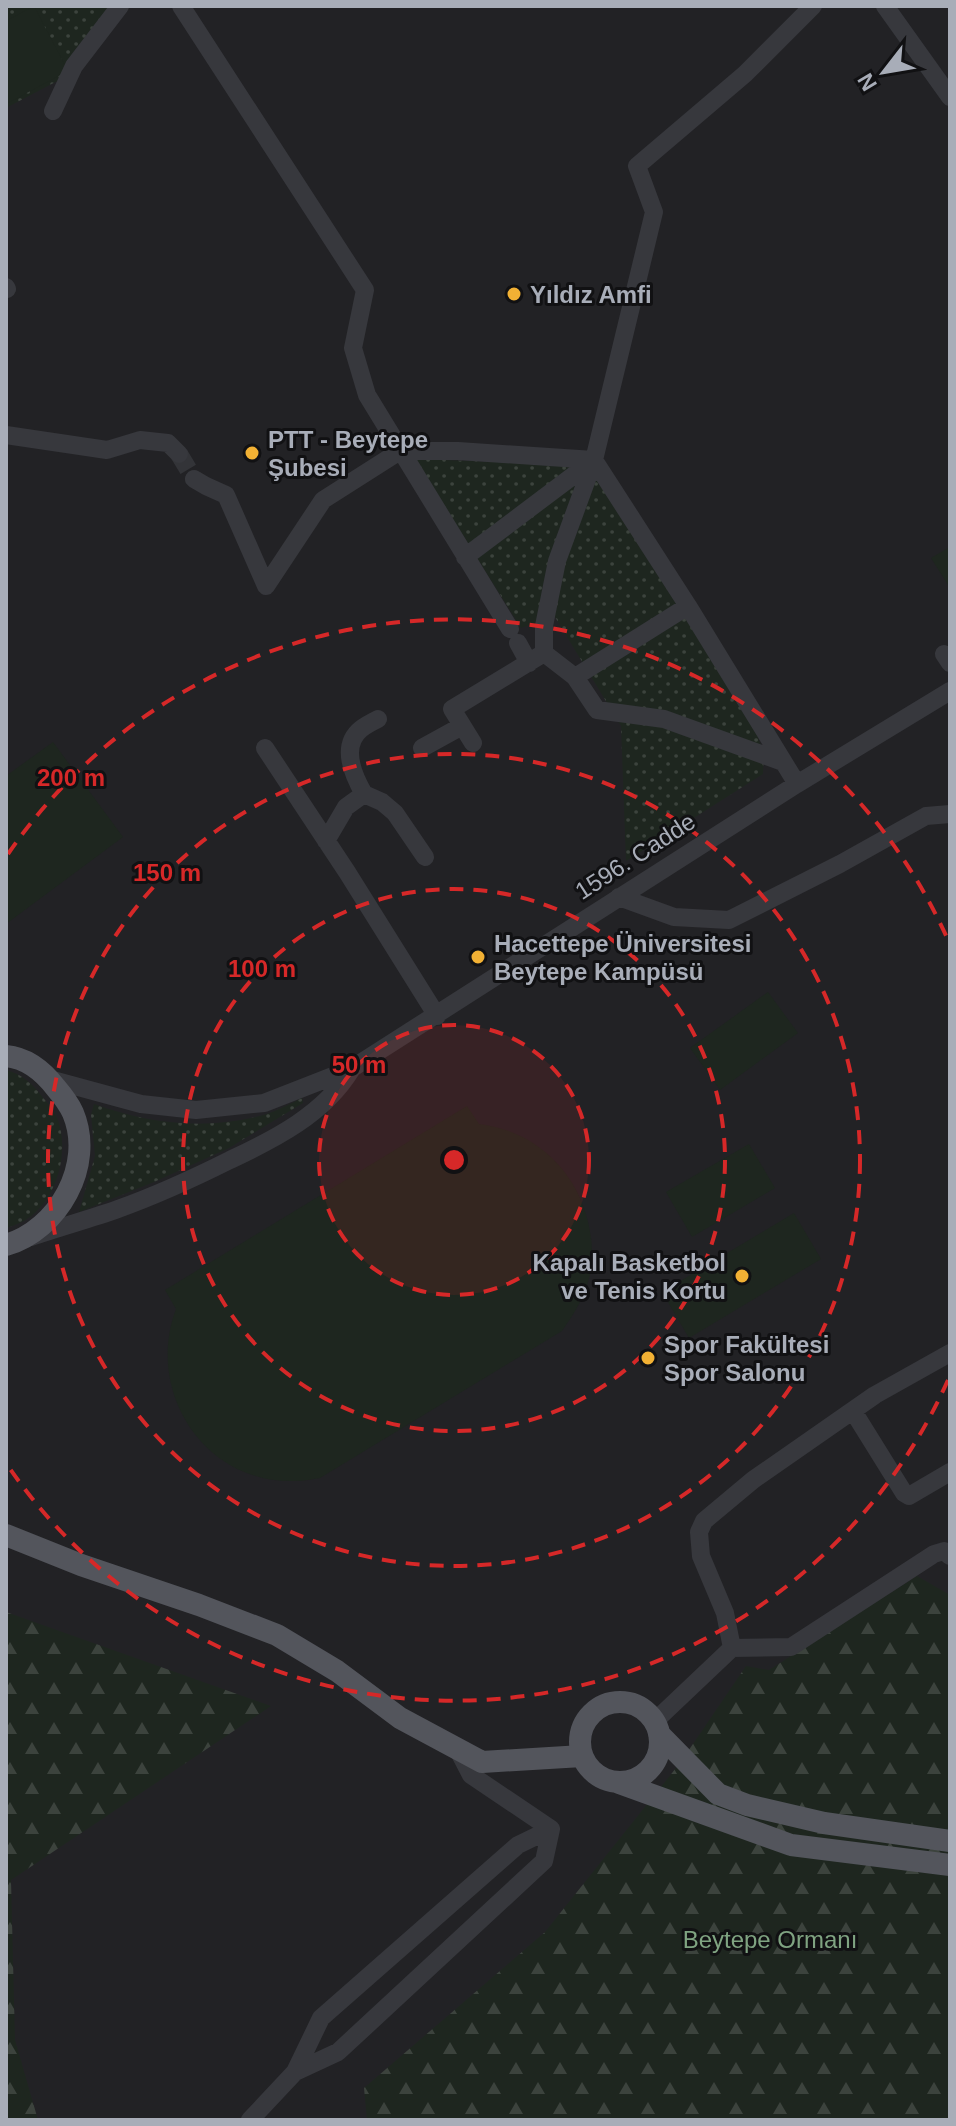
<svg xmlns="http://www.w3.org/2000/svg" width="956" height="2126" viewBox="0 0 956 2126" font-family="Arial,sans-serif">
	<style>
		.built { fill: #222225 }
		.grass { fill: url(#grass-dots) }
		.forest { fill: url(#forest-firs) }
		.pitch { fill: #1e261f }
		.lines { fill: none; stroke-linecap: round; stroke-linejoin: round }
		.minor-tunnel { stroke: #333438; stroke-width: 18; stroke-dasharray: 18 9; stroke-linecap: butt }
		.minor { stroke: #37383d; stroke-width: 18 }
		.major { stroke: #53555c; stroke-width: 22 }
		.ring { fill: none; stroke: #d62828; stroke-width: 4; stroke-dasharray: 14 10 }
		.poi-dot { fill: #f2b134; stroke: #111113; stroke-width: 3 }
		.labels { text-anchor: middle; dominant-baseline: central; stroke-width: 6; stroke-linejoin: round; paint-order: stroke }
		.poi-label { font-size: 24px; font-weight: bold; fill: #a8adb8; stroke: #111113; text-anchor: start }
		.street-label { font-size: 24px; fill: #a8adb8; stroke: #111113 }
		.park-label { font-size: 24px; fill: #7fa381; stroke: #111113 }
		.centre { fill: #d62828; stroke: #111113; stroke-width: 4 }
		.ring-label { font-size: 24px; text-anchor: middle; font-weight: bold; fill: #d62828; stroke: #111113; stroke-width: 6; stroke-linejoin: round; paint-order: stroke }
	</style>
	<defs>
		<pattern id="grass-dots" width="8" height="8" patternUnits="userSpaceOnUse" patternTransform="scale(2)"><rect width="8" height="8" fill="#1e261f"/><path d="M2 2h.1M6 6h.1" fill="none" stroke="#3c433d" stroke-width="1.8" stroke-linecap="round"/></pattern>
		<pattern id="forest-firs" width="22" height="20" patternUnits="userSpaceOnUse" patternTransform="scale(2)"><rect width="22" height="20" fill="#1e261f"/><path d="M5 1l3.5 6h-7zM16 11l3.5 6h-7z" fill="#3c433d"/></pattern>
	</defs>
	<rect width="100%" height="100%" fill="#161618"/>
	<path class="built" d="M6,6H950V1908L681,2120H6Z"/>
	<path class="grass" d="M6,6H115L65,77L6,108Z
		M415,459L573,465L600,478L758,737L764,755L763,774L626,861L621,726L555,617L521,628Z
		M6,1070C21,1074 31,1082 41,1095C48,1104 58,1115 60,1127C68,1160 54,1204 24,1221C18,1224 12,1226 6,1228Z
		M302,1098L303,1103L229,1148L154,1182L79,1212L95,1156L91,1115L94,1104C148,1123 199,1130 256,1117C271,1114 288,1105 302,1098Z"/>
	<path class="forest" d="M917,1576L950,1595V2120H367L364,2088L545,1932L680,1763L746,1666L769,1670Z
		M6,1612L271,1706L11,1880L15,2040L38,2120H6Z"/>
	<path class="pitch" d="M34,6L68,71L6,104V21Z
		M950,547V588L931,558Z
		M53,742L123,837L6,924V776Z
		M768,992L798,1033L720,1090L690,1048Z
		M467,1106L479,1124C537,1131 581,1174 590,1232C593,1248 593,1266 588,1282C583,1300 573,1315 562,1331L320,1478C312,1479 304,1481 295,1481C204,1484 145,1391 176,1309L165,1290Z
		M749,1144L775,1188L692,1237L666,1192Z
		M794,1213L821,1259L689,1338L662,1292Z"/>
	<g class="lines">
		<path class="minor-tunnel" d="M179,454L194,479"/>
		<path class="minor" d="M181,6L365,290L353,348L367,395L510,629
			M885,6L950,97
			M53,111L74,66L120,6
			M6,287L7,289
			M6,435L107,450L140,440L168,443L179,454
			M594,460L688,606L797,784
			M194,479L206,486L226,495L266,586
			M465,557L594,460
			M266,586L323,500L400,451H458L594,460
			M518,643L529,663
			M544,653V626L557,561L594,460L654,212L637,166L745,74L813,6
			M544,653L575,677L597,710L664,719L783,762
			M944,654L950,663
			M575,677L688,606
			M473,743L452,709L544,653
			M265,748L347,872L437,1016
			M422,748L462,726
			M364,794L382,802L395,813L425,857
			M326,841L346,807L364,794C353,775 340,746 361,729C366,725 372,722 378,719
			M619,897L674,917L729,920L840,864L926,816L950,814
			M49,1079L141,1104L196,1110L264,1103L351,1069L797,784L950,691
			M31,1237C60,1227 90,1219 118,1209C157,1195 194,1178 230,1160C275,1139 324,1114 351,1070
			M853,1411L904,1493L909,1496L950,1472
			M732,1648L725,1613L701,1556L699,1532L704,1521L753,1480L875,1395L950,1353
			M655,1721L732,1648L791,1647L934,1554L944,1551L950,1556
			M457,1748L471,1775L551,1829
			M250,2120L295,2072L321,2018L518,1845L551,1829L544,1861L338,2052L295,2072"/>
		<path class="major" d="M6,1056C27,1058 43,1071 56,1088C62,1095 69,1104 73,1113C95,1165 58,1230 6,1245
			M6,1535L81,1565L199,1605L277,1635L337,1671L400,1718L482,1762L582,1756
			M580 1742a40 40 0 1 1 80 0a40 40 0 1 1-80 0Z
			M659,1734L718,1794L747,1805L824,1823L950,1841
			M619,1783L791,1845L950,1865"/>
	</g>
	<circle cx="454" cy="1160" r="135" fill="#d62828" fill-opacity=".12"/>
	<g class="ring">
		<circle cx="454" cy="1160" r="135"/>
		<circle cx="454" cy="1160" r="271"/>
		<circle cx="454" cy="1160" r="406"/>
		<path d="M948 1380A541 541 0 0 1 8 1466M8 854A541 541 0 0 1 948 940"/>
	</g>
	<g class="poi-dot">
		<circle cx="514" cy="294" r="8"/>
		<circle cx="252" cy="453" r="8"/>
		<circle cx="478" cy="957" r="8"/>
		<circle cx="742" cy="1276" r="8"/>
		<circle cx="648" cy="1358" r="8"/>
	</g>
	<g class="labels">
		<g class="poi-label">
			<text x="530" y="294">Yıldız Amfi</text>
			<text x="268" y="439">PTT - Beytepe<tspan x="268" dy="28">Şubesi</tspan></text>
			<text x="494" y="943">Hacettepe Üniversitesi<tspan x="494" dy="28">Beytepe Kampüsü</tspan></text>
			<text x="726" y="1262" text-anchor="end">Kapalı Basketbol<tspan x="726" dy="28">ve Tenis Kortu</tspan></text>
			<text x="664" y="1344">Spor Fakültesi<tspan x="664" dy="28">Spor Salonu</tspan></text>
		</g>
		<g class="street-label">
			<text transform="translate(635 856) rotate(-33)">1596. Cadde</text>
		</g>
		<g class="park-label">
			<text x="770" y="1939">Beytepe Ormanı</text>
		</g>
	</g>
	<circle cx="454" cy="1160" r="12" class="centre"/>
	<g class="ring-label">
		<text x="71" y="786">200 m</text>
		<text x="167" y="881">150 m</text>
		<text x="262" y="977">100 m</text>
		<text x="359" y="1073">50 m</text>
	</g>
	<rect width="956" height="2126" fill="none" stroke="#a8adb8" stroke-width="16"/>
	<g transform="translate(884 72) rotate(239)" stroke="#111113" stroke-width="6" paint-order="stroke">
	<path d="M0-6L14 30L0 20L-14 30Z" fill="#a8adb8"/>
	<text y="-12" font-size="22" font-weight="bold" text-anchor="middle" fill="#a8adb8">N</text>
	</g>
</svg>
